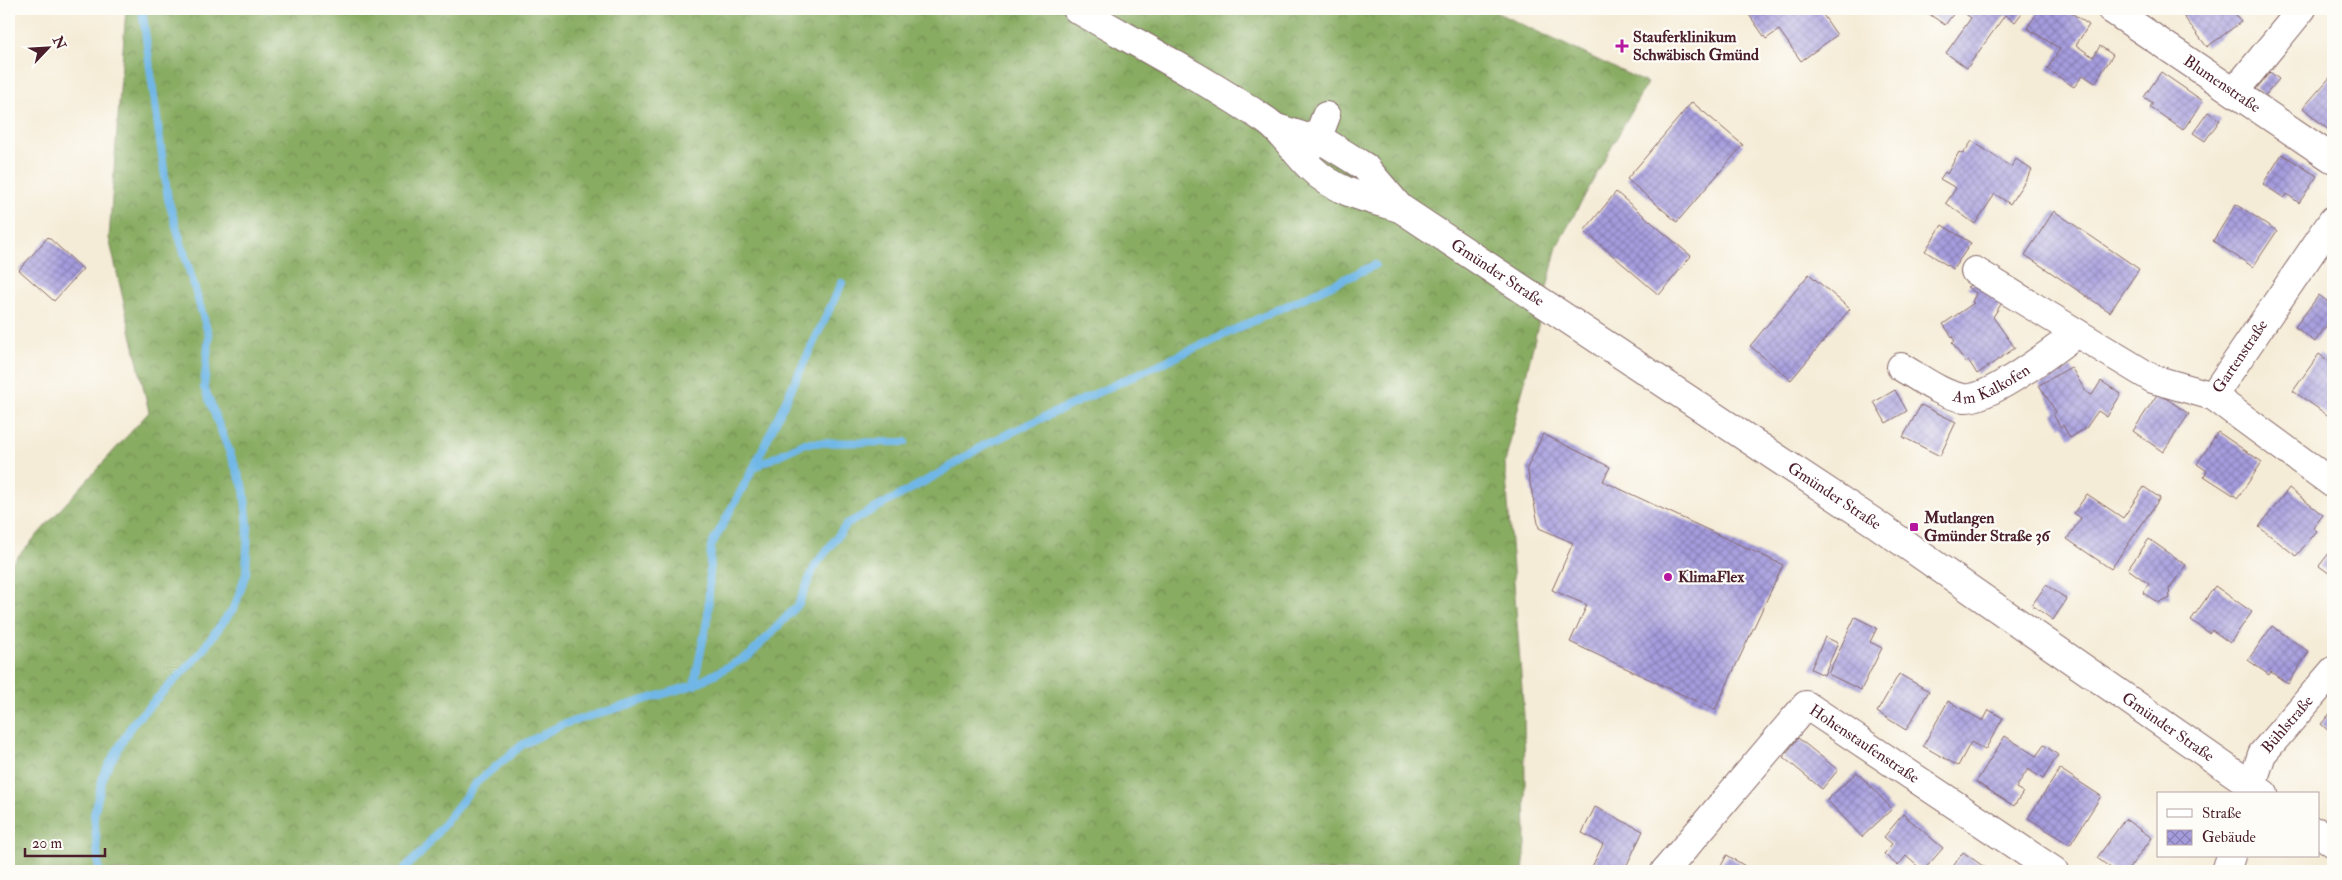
<svg xmlns="http://www.w3.org/2000/svg" width="2342" height="880" viewBox="0 0 2342 880" font-family="'IM FELL Double Pica',serif">
	<style>
		.forest { fill: url(#forest-crowns); stroke: #696646 }
		.lines { fill: none; stroke-linecap: round; stroke-linejoin: round }
		.stream { stroke: #6fb7e7; stroke-width: 8 }
		.building { fill: url(#building-cross-hatch) }
		.minor-casing { stroke: #866767; stroke-width: 30 }
		.minor { stroke: #fff; stroke-width: 28 }
		.poi-dot { fill: #b5179e; stroke: #fdfcf7; stroke-width: 2 }
		.labels { text-anchor: middle; dominant-baseline: central; stroke-width: 4.5; stroke-linejoin: round; paint-order: stroke }
		.poi-label { font-size: 16px; font-weight: bold; fill: #4a1f2b; stroke: #fdfcf7; text-anchor: start }
		.street-label { font-size: 16px; fill: #4a1f2b; stroke: #fdfcf7 }
	</style>
	<defs>
		<pattern id="forest-crowns" width="20" height="18" patternUnits="userSpaceOnUse" patternTransform="scale(1.25)"><rect width="20" height="18" fill="#88ac62"/><path d="M2 6a3 3 0 1 1 6 0M12 15a3 3 0 1 1 6 0" fill="none" stroke="#718b51"/></pattern>
		<pattern id="building-cross-hatch" width="8" height="8" patternUnits="userSpaceOnUse" patternTransform="scale(1.25)"><rect width="8" height="8" fill="#a59cde"/><path d="M0 0l8 8M0 8l8-8" fill="none" stroke="#887fb4"/></pattern>
	</defs>
	<rect width="100%" height="100%" fill="#fdfcf7"/>
	<filter id="ink" filterUnits="userSpaceOnUse"><feTurbulence type="fractalNoise" baseFrequency=".02" numOctaves="2"/><feDisplacementMap in="SourceGraphic" scale="10" xChannelSelector="R" yChannelSelector="G"/><feConvolveMatrix kernelMatrix="1 2 1 2 8 2 1 2 1" color-interpolation-filters="sRGB"/></filter>
	<filter id="wash" filterUnits="userSpaceOnUse"><feTurbulence type="fractalNoise" baseFrequency=".0096" numOctaves="4" result="noise"/><feDisplacementMap in="SourceGraphic" scale="20" xChannelSelector="R" yChannelSelector="G"/><feGaussianBlur stdDeviation="1.12" result="paint"/><feColorMatrix in="noise" values="0 0 0 0 0 0 0 0 0 0 0 0 0 0 0 0 0 1.4 0 .05"/><feComposite in="paint" operator="in"/></filter>
	<g filter="url(#wash)">
		<rect width="100%" height="100%" fill="#f5ecd7"/>
		<path class="forest" d="M126,9H1489L1647,83L1557,246L1505,463L1524,715L1526,844L1523,871H9V566L149,412L109,238Z"/>
		<g class="lines">
			<path class="stream" d="M754,467L805,443L905,442
				M694,685L708,616L711,546L754,467L842,283
				M99,871L94,814L104,773L133,723L198,656L235,606L246,573L248,526L244,489L204,387L209,336L168,199L142,9
				M402,871L422,852L477,782L522,745L561,725L694,685L750,655L798,605L815,566L847,524L940,473L984,445L1375,265"/>
		</g>
		<g id="blocks">
			<path class="building" d="M1745,9H1819L1837,35L1801,61L1779,30L1766,39Z
				M1922,9H1957L1945,25Z
				M1959,9H2025L2015,22L2005,15L1967,68L1946,53L1971,18Z
				M2040,9H2066L2089,25L2076,45L2093,57L2100,46L2113,55L2095,83L2083,75L2074,87L2047,69L2060,49L2027,28Z
				M2178,9H2232L2241,22L2207,47Z
				M2161,72L2203,101L2183,130L2150,107L2153,103L2144,97Z
				M2270,72L2279,79L2265,96L2256,89Z
				M2333,74V134L2303,108Z
				M1692,102L1743,145L1677,222L1627,179Z
				M2208,112L2220,120L2205,141L2193,133Z
				M1972,141L2011,167L2016,159L2032,170L2010,204L1995,194L1975,224L1946,203L1956,188L1940,179L1945,172L1947,174L1959,152L1963,154Z
				M2282,154L2317,176L2299,203L2287,194L2284,198L2263,184Z
				M1616,192L1691,256L1659,295L1584,231Z
				M2236,204L2277,231L2253,267L2213,241Z
				M2054,211L2139,269L2110,312L2025,255Z
				M1942,225L1971,243L1953,269L1925,251Z
				M48,237L83,269L54,301L19,270Z
				M1809,274L1850,309L1791,380L1750,346Z
				M1978,281L2005,298L1993,317L2015,348L1977,374L1969,361L1966,363L1952,343L1955,341L1943,324L1974,303L1972,302L1976,293L1967,287Z
				M2319,295L2333,306V325L2329,322L2315,342L2295,327Z
				M2319,354L2333,364V419L2293,391Z
				M2071,367L2086,392L2092,395L2101,381L2121,394L2107,417L2098,411L2086,428L2070,438L2063,425L2060,427L2053,414L2056,412L2039,385Z
				M1895,390L1907,411L1886,423L1874,402Z
				M2158,393L2189,414L2163,452L2133,431Z
				M1921,405L1956,422L1940,456L1903,437Z
				M2218,432L2262,462L2238,498L2204,476L2207,471L2197,464Z
				M1543,434L1610,467L1603,481L1783,565L1715,710L1570,642L1587,605L1552,590L1573,543L1539,528L1527,468Z
				M2144,487L2160,498L2111,569L2067,539L2081,518L2074,513L2087,494L2123,518Z
				M2289,488L2323,515L2313,528L2317,531L2296,556L2259,527Z
				M2149,539L2186,565L2169,589L2170,598L2167,600H2162L2159,603L2143,593L2149,584L2128,569Z
				M2333,548V576L2319,566Z
				M2046,585L2067,599L2053,620L2032,605Z
				M2215,586L2252,612L2230,643L2212,630L2209,633L2191,620Z
				M1855,617L1877,628L1870,642L1882,648L1861,690L1828,674Z
				M2272,626L2309,652L2288,684L2271,672L2269,675L2248,660Z
				M1825,637L1838,643L1824,675L1811,669Z
				M1899,674L1929,691L1906,730L1877,712Z
				M1948,701L1983,721L1989,710L2003,718L1985,750L1971,742L1958,766L1923,746Z
				M2333,710V735L2321,724Z
				M2005,736L2036,756L2044,745L2058,755L2043,779L2028,769L2016,788L2023,792L2014,806L1976,782Z
				M1798,738L1838,770L1822,789L1783,757Z
				M2060,769L2101,796L2070,845L2028,818Z
				M1857,772L1892,809L1862,837L1827,800Z
				M1595,807L1643,831L1624,871H1590L1603,844L1582,833Z
				M1903,814L1943,848L1923,871L1906,856L1898,866L1884,854L1892,844L1884,837Z
				M2125,819L2152,838L2127,871H2115L2097,858Z
				M1963,852L1990,871H1950Z
				M1727,855L1753,871H1718Z"/>
		</g>
	</g>
	<g filter="url(#ink)">
		<use href="#blocks" fill-opacity="0" stroke="#866767" stroke-width="1"/>
		<g class="lines">
			<g class="minor-casing">
				<g id="minor">
					<path d="M1077,9C1140,45 1206,80 1267,121C1285,134 1295,153 1311,168C1335,192 1369,199 1400,208"/>
					<path id="s1" d="M2111,9L2333,159"/>
					<path d="M2234,92L2302,9"/>
					<path id="s2" d="M1277,128L1328,144L1346,155L1365,167L1400,208L1875,523L2264,794"/>
					<path d="M1305,155L1321,129L1326,116"/>
					<path d="M1975,271L2077,333"/>
					<path id="s3" d="M1901,367C1920,378 1942,395 1964,398C1989,401 2055,349 2077,333L2153,379L2213,396L2333,484"/>
					<path id="s4" d="M2213,396L2333,220"/>
					<path id="s5" d="M2249,794L2262,754L2333,671"/>
					<path d="M2318,832L2333,843"/>
					<path id="s6" d="M1665,871L1806,705L2054,871"/>
					<path d="M2226,871L2231,856"/>
				</g>
			</g>
			<use href="#minor" class="minor"/>
		</g>
	</g>
	<g class="poi-dot">
		<path d="M1619.5 38.5h5v5h5v5h-5v5h-5v-5h-5v-5h5z"/>
		<rect x="1909" y="522" width="10" height="10" rx="2.5"/>
		<circle cx="1668" cy="577" r="5"/>
	</g>
	<g class="labels">
		<g class="poi-label">
			<text x="1633" y="37">Stauferklinikum<tspan x="1633" dy="18">Schwäbisch Gmünd</tspan></text>
			<text x="1924" y="518">Mutlangen<tspan x="1924" dy="18">Gmünder Straße 36</tspan></text>
			<text x="1678" y="577">KlimaFlex</text>
		</g>
		<g class="street-label">
			<text stroke="none"><textPath href="#s1" startOffset="134">Blumenstraße</textPath></text>
			<text stroke="none"><textPath href="#s2" startOffset="268">Gmünder Straße</textPath></text>
			<text stroke="none"><textPath href="#s4" startOffset="48">Gartenstraße</textPath></text>
			<text stroke="none"><textPath href="#s3" startOffset="101">Am Kalkofen</textPath></text>
			<text stroke="none"><textPath href="#s2" startOffset="672">Gmünder Straße</textPath></text>
			<text stroke="none"><textPath href="#s5" startOffset="81">Bühlstraße</textPath></text>
			<text stroke="none"><textPath href="#s2" startOffset="1078">Gmünder Straße</textPath></text>
			<text stroke="none"><textPath href="#s6" startOffset="288">Hohenstaufenstraße</textPath></text>
		</g>
	</g>
	<rect width="2342" height="880" fill="none" stroke="#fdfcf7" stroke-width="30"/>
	<rect x="2157" y="792" width="162" height="65" fill="#fdfcf7" stroke="#b5a4a5"/>
	<rect x="2167" y="809" width="25" height="8" fill="#ffffff" stroke="#b5a4a5"/>
	<text x="2202" y="818" font-size="15" fill="#4a1f2b">Straße</text>
	<rect x="2167" y="830" width="25" height="15" fill="url(#building-cross-hatch)" stroke="#b5a4a5"/>
	<text x="2202" y="842" font-size="15" fill="#4a1f2b">Gebäude</text>
	<g transform="translate(48 48) rotate(65)" stroke="#fdfcf7" stroke-width="4" paint-order="stroke">
	<path d="M0-4L9 19L0 12L-9 19Z" fill="#4a1f2b"/>
	<text y="-8" font-size="14" font-weight="bold" text-anchor="middle" fill="#4a1f2b">N</text>
	</g>
	<path d="M25 848v8h80v-8" fill="none" stroke="#4a1f2b" stroke-width="2.5"/>
	<text x="32" y="848" font-size="15" fill="#4a1f2b" stroke="#fdfcf7" stroke-width="4" paint-order="stroke">20 m</text>
</svg>
